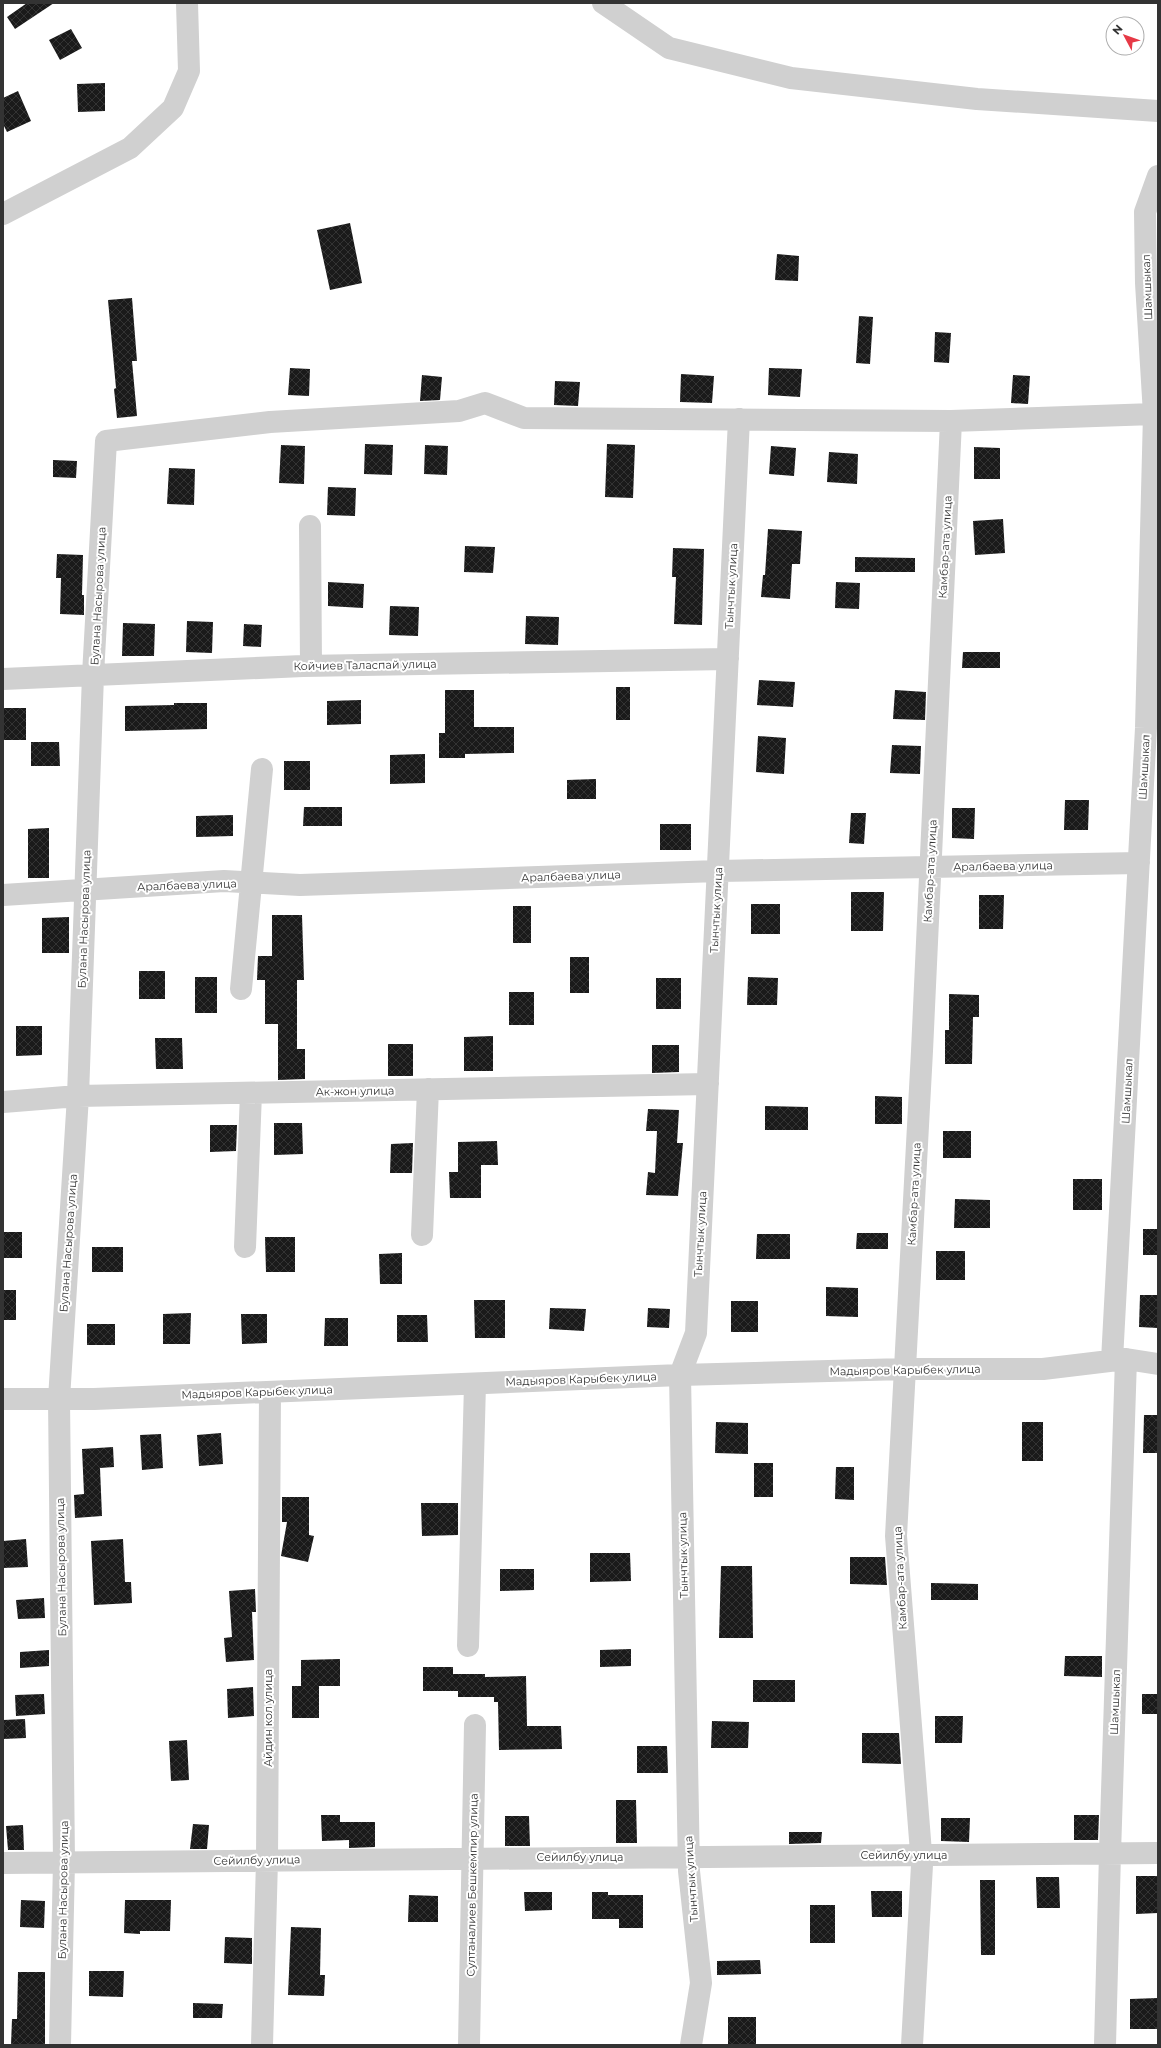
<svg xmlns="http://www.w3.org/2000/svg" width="1161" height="2048" viewBox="0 0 1161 2048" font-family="Montserrat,sans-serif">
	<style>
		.building { fill: url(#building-cross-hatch) }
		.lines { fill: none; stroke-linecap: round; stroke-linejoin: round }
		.minor { stroke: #d0d0d0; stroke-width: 22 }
		.labels { text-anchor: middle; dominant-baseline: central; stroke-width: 4; stroke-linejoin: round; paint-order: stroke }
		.street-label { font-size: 11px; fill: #333; stroke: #fff }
	</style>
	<defs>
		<pattern id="building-cross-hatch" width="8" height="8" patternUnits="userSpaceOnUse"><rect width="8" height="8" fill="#1a1a1a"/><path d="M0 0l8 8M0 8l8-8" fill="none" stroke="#333"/></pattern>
	</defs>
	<rect width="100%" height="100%" fill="#fff"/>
	<path class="building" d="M27,3H54L15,29L7,17Z
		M71,29L82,48L60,60L49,40Z
		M105,83V111L78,112L77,84Z
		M18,91L31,121L7,132L3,124V98Z
		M350,223L362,283L330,290L317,230Z
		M777,254L799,256L798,281L775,280Z
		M132,298L137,361H132L137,416L117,418L114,389L116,388L108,300Z
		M859,316L873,317L870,364L856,363Z
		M935,332L951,333L949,363L934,362Z
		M290,368L310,369L309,396L288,395Z
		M769,368L802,369L800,397L768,395Z
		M681,374L714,376L712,403L680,402Z
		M422,375L442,377L440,400L420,401Z
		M1013,375L1030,376L1028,404L1011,403Z
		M555,381L580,382L578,406L554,405Z
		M365,444L393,445L392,475L364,474Z
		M607,444L635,445L633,498L605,497Z
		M281,445L305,446L304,484L279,483Z
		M425,445L448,446L447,475L424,474Z
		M771,446L796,448L794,476L769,474Z
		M974,447L1000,448V479H974Z
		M829,452L858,454L857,484L827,482Z
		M53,460L77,461L76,478L53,477Z
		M169,468L195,469L194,505L167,504Z
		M328,487L356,488L355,516L327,515Z
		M1003,519L1005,553L975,555L973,521Z
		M768,529L802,531L800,564H792L790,599L761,597L763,575H765Z
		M465,546L495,547L493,573L464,572Z
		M673,548L704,549L702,625L674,624L676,577H672Z
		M57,554L83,555L82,595H84V615L60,614L61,578H56Z
		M855,557L915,558V572H855Z
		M328,582L364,584L363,608L328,606Z
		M836,582L860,583L859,609L835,608Z
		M390,606L419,607L418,636L389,635Z
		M526,616L559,617L558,645L525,644Z
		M187,621L213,622L212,653L186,652Z
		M123,623L155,624L154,656H122Z
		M244,624L262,625L261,647L243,646Z
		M963,652H1000V668H962Z
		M759,680L795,682L793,707L757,705Z
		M616,687H630V720H616Z
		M445,690H474V727H514V753L465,754V758H439V733H445Z
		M895,690L926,692L925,720L893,719Z
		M361,700V724L327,725V701Z
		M174,703H207V729L125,731V706L174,705Z
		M3,708H26V740H3Z
		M758,736L786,738L784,774L756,772Z
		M31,742H59L60,766H31Z
		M892,745L921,746L920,774L890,773Z
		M425,754V783L390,784V755Z
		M284,761H310V790H284Z
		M596,779V799H567V780Z
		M1065,800H1089L1088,830H1064Z
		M304,807H342V826H303Z
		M952,808H975L974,839L952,838Z
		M851,813H866L864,844L849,843Z
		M233,815V836L196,837V816Z
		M660,824H691V850H660Z
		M49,828V878H28V829Z
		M851,892H884L883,931H851Z
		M979,895H1004L1003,929H979Z
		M751,904H780V934H751Z
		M513,906H531V943H513Z
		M272,915H302L304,980H297V1049H305V1079L278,1080V1024H265V980H257L258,956H272Z
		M69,917V953H42V918Z
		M570,957H589V993H570Z
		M139,971H165V999H139Z
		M195,977H217V1013H195Z
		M748,977L778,978L777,1005H747Z
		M656,978H681V1009H656Z
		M509,992H534V1025H509Z
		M949,994L979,995V1017H973L972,1064H945V1030H949Z
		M16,1026H42V1055L16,1056Z
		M493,1036V1071H464V1037Z
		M155,1038H182L183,1069H156Z
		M388,1044H413V1076H388Z
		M652,1045H679V1072L652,1073Z
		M875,1096L902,1097V1124H875Z
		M765,1106L808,1107V1130H765Z
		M648,1109L679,1110L677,1143H683L678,1196L646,1195L648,1172L655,1173L657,1131H646Z
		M274,1123H302L303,1154L274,1155Z
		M210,1125H237L236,1151L210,1152Z
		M943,1131H971V1158H943Z
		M497,1141L498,1165H481V1198H450L449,1172H458V1142Z
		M413,1143L412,1173H390L391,1144Z
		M1073,1179H1102V1210H1073Z
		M955,1199L990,1200V1228H954Z
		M1143,1229H1158V1255H1143Z
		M3,1232H22V1258H3Z
		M857,1233H888V1249H856Z
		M757,1234H790V1259H756Z
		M265,1237H295V1272H266Z
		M92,1247H123V1272H92Z
		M936,1251H965V1280H936Z
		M402,1253V1284H380L379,1254Z
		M826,1287L858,1288V1317L826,1316Z
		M3,1290H16V1320H3Z
		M1140,1295H1158V1328L1139,1327Z
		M474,1300H505V1338H475Z
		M731,1301H758V1332H731Z
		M550,1308L586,1309L584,1331L549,1329Z
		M648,1308L670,1309L669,1328L647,1327Z
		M191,1313L190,1344H163V1314Z
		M241,1314H267V1343L242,1344Z
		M397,1315H427L428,1342H397Z
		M325,1318H348V1346H324Z
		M87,1324H115V1345H87Z
		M1144,1415H1158V1453H1143Z
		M716,1422L748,1423V1454L715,1453Z
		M1022,1422H1043V1461H1022Z
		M221,1433L223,1464L199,1466L197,1435Z
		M161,1434L163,1468L142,1470L140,1435Z
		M113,1447L114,1467L100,1468L102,1516L75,1518L74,1495L84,1494L82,1449Z
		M754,1463H773V1497H754Z
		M836,1467H854V1500L835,1499Z
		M282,1497H309V1535L314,1536L308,1562L281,1556L287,1522H282Z
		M421,1503H458V1535L422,1536Z
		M26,1539L28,1567L3,1568V1541Z
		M123,1539L125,1582H131L132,1603L94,1605L91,1541Z
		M590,1553H630L631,1581L590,1582Z
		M850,1557H885L887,1585L850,1584Z
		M721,1566H752L753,1638H719Z
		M500,1569H534V1590L500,1591Z
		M931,1583L978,1584V1600H931Z
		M255,1589L256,1612H252L254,1660L226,1662L224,1638L232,1637L229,1591Z
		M44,1598L45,1618L18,1619L16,1600Z
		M631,1649V1666L600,1667V1650Z
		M49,1650V1666L20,1668V1652Z
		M1065,1656H1102V1677L1064,1676Z
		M340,1659V1686H319V1718H292V1686H301V1660Z
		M423,1667H453V1674H485V1677L526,1676L527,1726H561L562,1749L499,1750L498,1702H494V1697H458V1691H423Z
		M753,1680H795V1702H753Z
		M253,1687L254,1716L228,1718L227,1689Z
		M44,1694L45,1714L16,1716L15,1695Z
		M1142,1694H1158V1714H1142Z
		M935,1716H963L962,1743H935Z
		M25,1719L26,1738L3,1739V1720Z
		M712,1721L749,1722L748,1748H711Z
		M862,1733H899L901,1764L862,1763Z
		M187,1740L189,1780L171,1781L169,1741Z
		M637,1746H667L668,1773H637Z
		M616,1800H636L637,1843H616Z
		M321,1815H340V1822H375V1847L349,1848V1840L322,1841Z
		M1074,1815H1099L1098,1840H1074Z
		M505,1816H529L530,1846H505Z
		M941,1818H970L969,1842L941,1841Z
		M193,1824L209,1825L207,1849H190Z
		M23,1825L24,1850H8L6,1826Z
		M789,1832H822L821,1843L789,1844Z
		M1136,1876H1158V1913L1136,1914Z
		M1036,1877H1059L1060,1908H1037Z
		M980,1880H995V1955H981Z
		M871,1891H902V1917H872Z
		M524,1892H552V1910L525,1911Z
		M592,1892H608V1895H643V1928H619V1919H592Z
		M409,1895L438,1896V1922H408Z
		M21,1900L45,1901L44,1928L20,1927Z
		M125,1900H171L170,1931H140V1934L124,1933Z
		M810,1905H835V1943H810Z
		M291,1927L321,1928L320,1975H325L324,1996L288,1995Z
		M225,1937L252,1938V1964L224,1963Z
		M760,1960L761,1974L717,1975V1961Z
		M89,1971H124L123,1997L89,1996Z
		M18,1972H45V2045H11L12,2019H17Z
		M1158,1998V2029H1130V1999Z
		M193,2003L223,2004L222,2018H193Z
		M728,2017H756V2045H728Z"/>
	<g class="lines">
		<path class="minor" d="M603,3L669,48L791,78L977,99L1158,111
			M3,214L130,148L173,108L189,71L187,3
			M310,526L311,666
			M3,679L303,666L728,659
			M3,895L224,881L300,885L718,871L1139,863
			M241,989L262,769
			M3,1102L78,1096L708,1084
			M422,1235L428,1089
			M245,1247L251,1093
			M1112,1360L1146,728L1154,414L1146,283L1145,212L1158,176
			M3,1399H94L680,1375L905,1369H1043L1126,1359L1158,1364
			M468,1646L475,1384
			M3,1863L1158,1853
			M60,2045L64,1862L59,1399L78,1096L93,675L106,441L270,422L459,411L485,403L524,418L951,421L1154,414
			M262,2045L267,1860L270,1392
			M469,2045L475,1725
			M691,2045L701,1983L689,1871L680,1375L696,1333L739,419
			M912,2045L922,1865L896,1536L922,1051L951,421
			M1105,2045L1110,1853L1126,1359"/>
	</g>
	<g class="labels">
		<g class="street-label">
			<text transform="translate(1147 287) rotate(-92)">Шамшыкал</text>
			<text transform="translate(945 547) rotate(-87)">Камбар-ата улица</text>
			<text transform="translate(731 586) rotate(-87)">Тынчтык улица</text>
			<text transform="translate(98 596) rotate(-87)">Булана Насырова улица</text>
			<text transform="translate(365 665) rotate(-1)">Койчиев Таласпай улица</text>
			<text transform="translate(1144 767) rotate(-87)">Шамшыкал</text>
			<text transform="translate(1003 866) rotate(-1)">Аралбаева улица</text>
			<text transform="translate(930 871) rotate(-87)">Камбар-ата улица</text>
			<text transform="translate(571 876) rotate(-2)">Аралбаева улица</text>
			<text transform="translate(187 885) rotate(-2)">Аралбаева улица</text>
			<text transform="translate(716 910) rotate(-87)">Тынчтык улица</text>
			<text transform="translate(84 919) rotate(-88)">Булана Насырова улица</text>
			<text transform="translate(355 1091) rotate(-1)">Ак-жон улица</text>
			<text transform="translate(1127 1091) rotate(-87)">Шамшыкал</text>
			<text transform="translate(914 1194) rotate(-87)">Камбар-ата улица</text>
			<text transform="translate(700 1234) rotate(-87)">Тынчтык улица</text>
			<text transform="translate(68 1243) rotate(-86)">Булана Насырова улица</text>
			<text transform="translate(905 1370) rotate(-1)">Мадыяров Карыбек улица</text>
			<text transform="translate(581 1379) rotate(-2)">Мадыяров Карыбек улица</text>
			<text transform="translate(257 1392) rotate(-2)">Мадыяров Карыбек улица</text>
			<text transform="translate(683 1555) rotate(-91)">Тынчтык улица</text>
			<text transform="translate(61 1567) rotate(-91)">Булана Насырова улица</text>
			<text transform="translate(900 1578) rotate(-93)">Камбар-ата улица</text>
			<text transform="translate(1115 1702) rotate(-88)">Шамшыкал</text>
			<text transform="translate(268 1718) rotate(-90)">Айдин кол улица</text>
			<text x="904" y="1855">Сейилбу улица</text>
			<text x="580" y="1857">Сейилбу улица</text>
			<text transform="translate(257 1860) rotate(-1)">Сейилбу улица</text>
			<text transform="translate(691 1879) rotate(-94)">Тынчтык улица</text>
			<text transform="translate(472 1885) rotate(-89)">Султаналиев Бешкемпир улица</text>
			<text transform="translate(63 1890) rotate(-89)">Булана Насырова улица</text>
		</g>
	</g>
	<rect width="1161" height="2048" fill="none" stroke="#333333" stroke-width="8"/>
	<g transform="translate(1125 36) rotate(311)"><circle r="19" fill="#ffffff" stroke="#adadad"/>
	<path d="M0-3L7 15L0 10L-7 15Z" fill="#e63946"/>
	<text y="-6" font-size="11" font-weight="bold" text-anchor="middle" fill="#333333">N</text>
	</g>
</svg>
